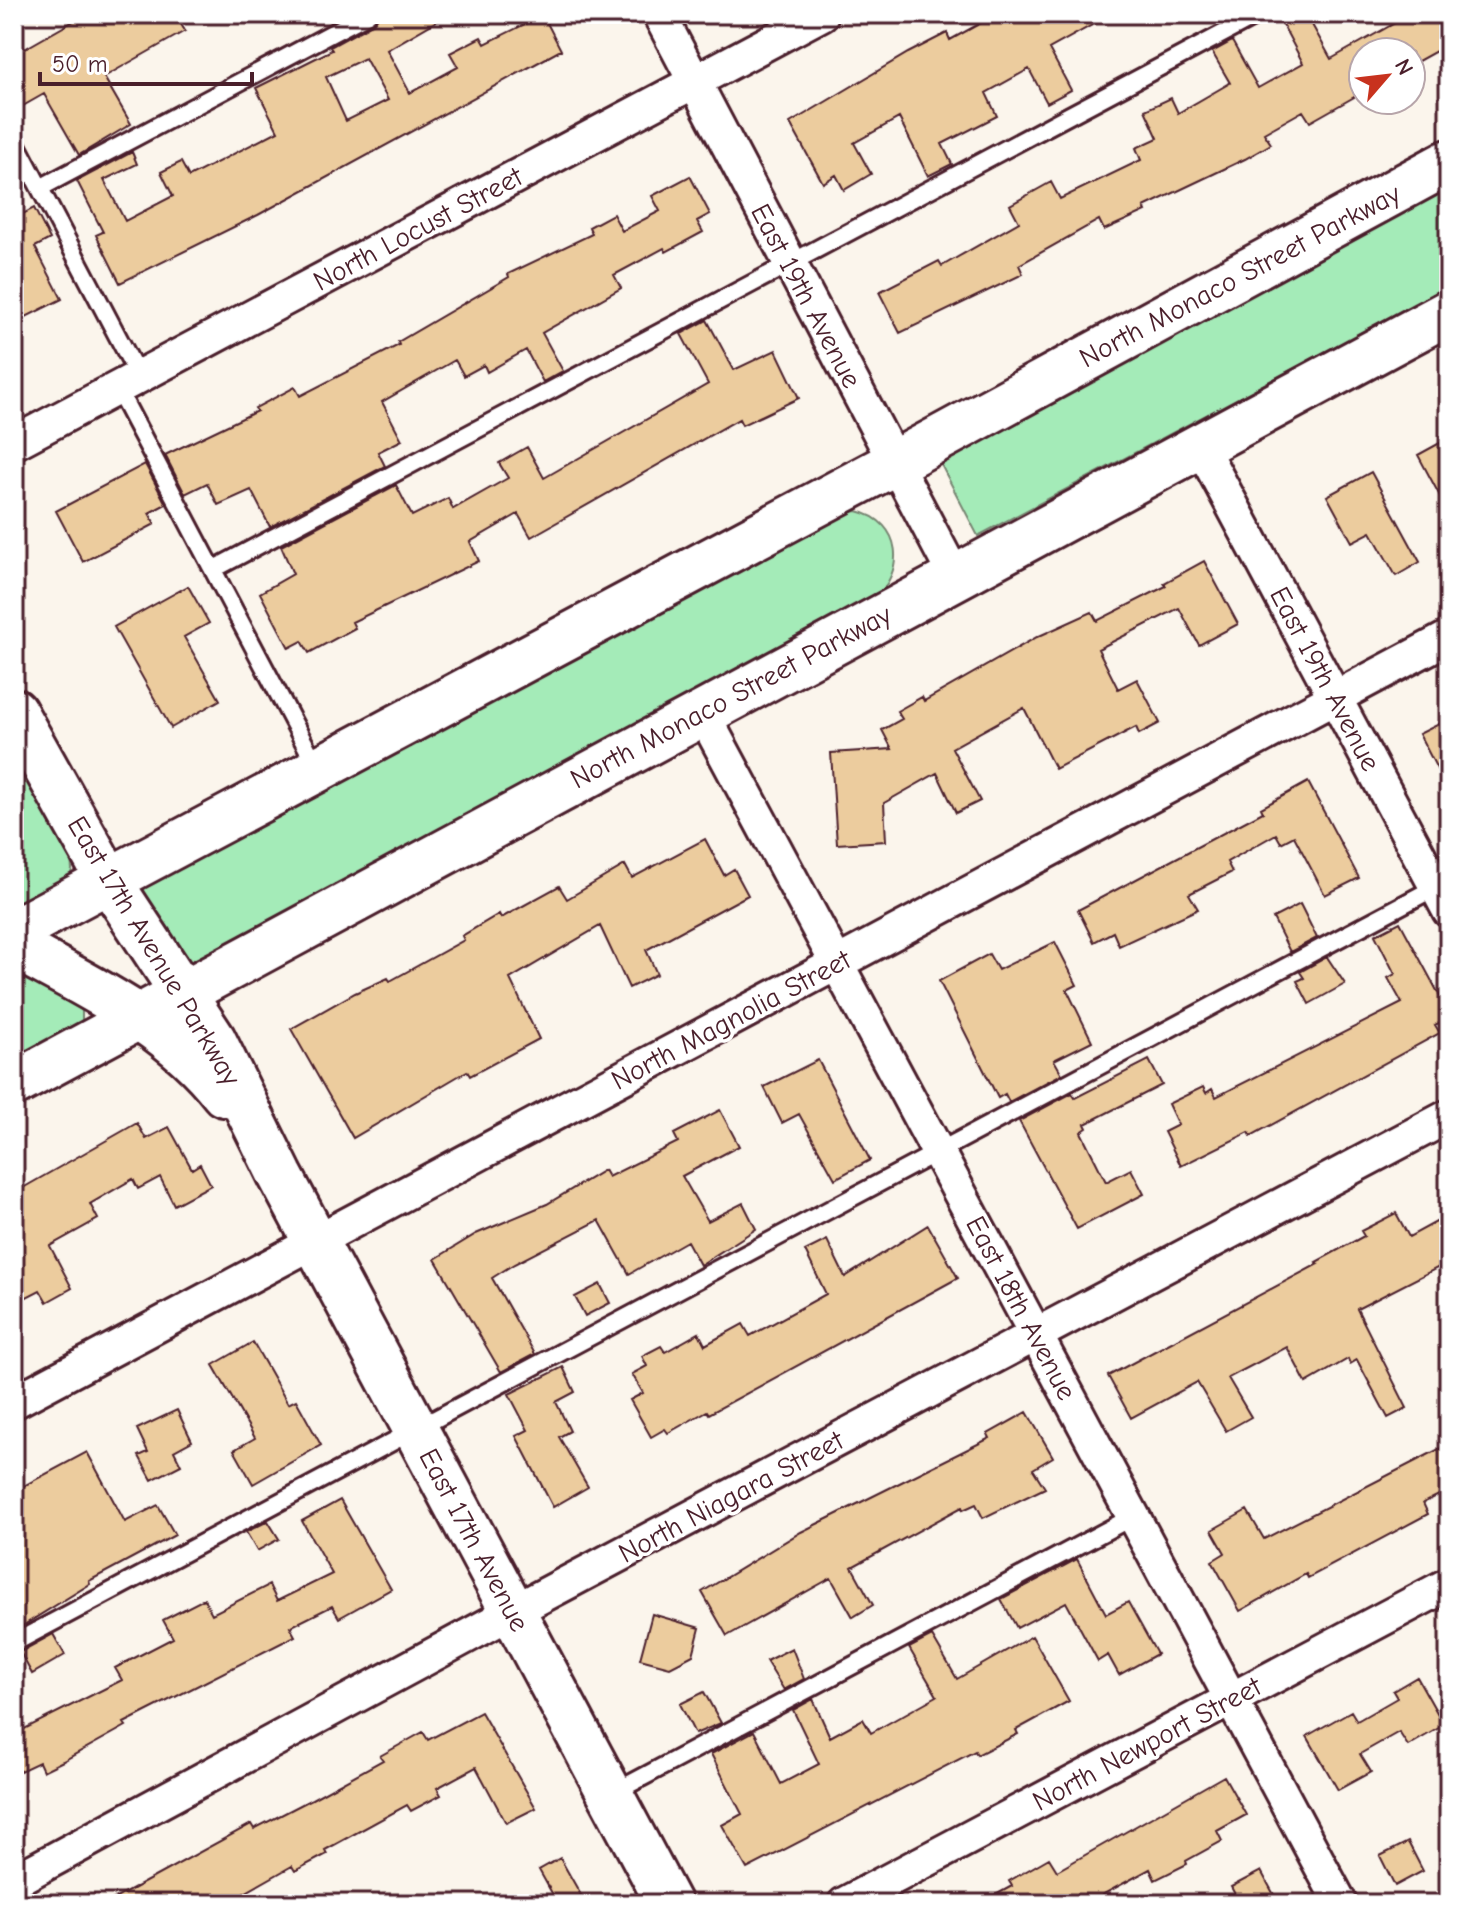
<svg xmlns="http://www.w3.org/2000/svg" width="1463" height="1918" viewBox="0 0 1463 1918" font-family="'Comic Neue',sans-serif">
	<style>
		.green { fill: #a4ebb8; stroke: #778572; stroke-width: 2 }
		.building { fill: #eccc9e; stroke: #4a1f2b; stroke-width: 2; fill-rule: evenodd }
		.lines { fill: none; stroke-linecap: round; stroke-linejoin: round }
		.lane-casing { stroke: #4a1f2b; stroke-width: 22 }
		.street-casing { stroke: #4a1f2b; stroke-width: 38 }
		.secondary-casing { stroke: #4a1f2b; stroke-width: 50 }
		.lane { stroke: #fff; stroke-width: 16 }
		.street { stroke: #fff; stroke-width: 32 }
		.secondary { stroke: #fff; stroke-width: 44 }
		.labels { text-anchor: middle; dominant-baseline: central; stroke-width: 7; stroke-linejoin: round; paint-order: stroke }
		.street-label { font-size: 28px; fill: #4a1f2b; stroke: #fff }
	</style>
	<rect width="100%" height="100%" fill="#fbf5ec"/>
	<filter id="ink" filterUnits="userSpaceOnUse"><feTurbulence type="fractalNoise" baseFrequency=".0125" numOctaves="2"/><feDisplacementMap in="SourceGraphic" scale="16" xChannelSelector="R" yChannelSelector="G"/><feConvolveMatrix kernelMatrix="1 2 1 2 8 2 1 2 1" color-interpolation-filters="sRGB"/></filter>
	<g filter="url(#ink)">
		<path class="green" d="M1449,185V286L978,536L937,457Z
			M857,511C903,522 906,572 873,600L194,963L185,960L142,895L143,885L839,514Z
			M14,751L71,857L72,870L69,879L14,906Z
			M14,971L77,1005L82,1011V1021L14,1061Z"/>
		<path class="building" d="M86,14H175L185,31L104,77L131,124L79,155L44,94L14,111V55Z
			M379,14H449L387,50L410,93L458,67L450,53L481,37L485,44L543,15L561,50L258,215L120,283L96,235L103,232L77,181L132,152L137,164L104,180L125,221L173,196L161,172L181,162L189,177L278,131L256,88L332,50L330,47L374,23ZM365,58L388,100L346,121L326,77Z
			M997,14H1112L1049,49L1071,90L1047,103L1029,69L986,93L997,116L942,144L952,164L928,176L899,118L854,143L871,174L844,190L836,175L823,183L790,123L908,53L947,33L950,40Z
			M1277,14H1306L1331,59L1411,14H1449V44L1411,65V52H1363V92L1310,122L1303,111L1264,133L1271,144L1245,159L1144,207L1146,211L1104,230L1099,220L1019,265L1023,274L900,333L879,292L939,261L942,266L1019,222L1010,205L1051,182L1060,199L1141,160L1136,148L1158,138L1145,110L1171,98L1178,113L1230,83L1212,52L1232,41L1258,88L1303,63Z
			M690,176L710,214L697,221L703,232L666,252L664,248L614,275L621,288L542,333L563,371L543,382L526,350L487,372L484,365L464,376L455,360L382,402L402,440L378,452L385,466L270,527L251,490L218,505L207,483L185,494L165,455L257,411L255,408L295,387L300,396L399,345L398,342L509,277L508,274L592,234L589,227L613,214L622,231L660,211L652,196Z
			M14,206L19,216L34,208L50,239L35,247L62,299L14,323Z
			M707,320L734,370L776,350L799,398L742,425L739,419L531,537L518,514L470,542L479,561L352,622L355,628L309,653L302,641L289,648L260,593L293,574L281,546L396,485L412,516L448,498L453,509L508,478L499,463L527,447L544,478L708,384L681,334Z
			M1449,438V513L1418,455Z
			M145,464L166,504L149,513L155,524L83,562L56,511Z
			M1371,472L1420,562L1396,576L1371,532L1352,542L1327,496Z
			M1204,561L1238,624L1199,645L1179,608L1098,649L1118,689L1137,679L1160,723L1139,734L1136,727L1055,769L1024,708L952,748L980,801L956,813L937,773L884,803L886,841L837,844L831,753L892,749L882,730L902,719L897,711L922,697L924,701L1037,637L1092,612L1097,621L1166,586L1164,583Z
			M188,586L209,623L184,637L220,700L171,728L114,627Z
			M1449,719V792L1419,734Z
			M1308,782L1359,878L1325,895L1294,836L1281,843L1276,834L1227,862L1232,872L1189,894L1198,909L1119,946L1113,932L1094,942L1078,910L1263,812L1261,808Z
			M705,839L724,875L734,869L748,895L646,950L657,974L629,988L600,926L510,979L539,1039L470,1076L467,1071L353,1138L291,1029L355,993L388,978L390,981L464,940L462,936L499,914L501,918L559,886L567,899L625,865L632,878Z
			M1300,904L1317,938L1290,952L1273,918Z
			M1400,922L1449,1013V1018L1435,1025L1440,1033L1251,1136L1249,1132L1181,1166L1164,1132L1178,1125L1168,1104L1203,1087L1206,1093L1212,1089L1216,1097L1402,1003L1388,978L1395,974L1375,935Z
			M1055,942L1077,985L1067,990L1092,1041L1054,1060L1062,1074L1009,1102L1005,1094L998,1098L939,981L989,954L998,970Z
			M1327,957L1345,984L1309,1004L1297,981L1304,978L1300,972Z
			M818,1060L870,1160L835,1179L799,1114L782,1123L764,1087Z
			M1149,1060L1162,1085L1085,1124L1087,1128L1081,1132L1106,1182L1131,1169L1144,1194L1077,1229L1019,1121L1072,1093L1075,1098Z
			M720,1110L739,1146L682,1176L708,1221L743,1203L756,1229L700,1265L687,1241L629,1274L599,1220L514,1264L492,1278L535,1354L501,1372L435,1259L476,1234L547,1204L604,1170L608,1177L678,1142L674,1134Z
			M137,1123L146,1139L169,1127L192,1169L200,1164L211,1185L174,1205L160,1177L138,1189L133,1179L90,1204L98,1219L50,1246L72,1288L47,1302L40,1290L21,1300L14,1287V1193Z
			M1396,1213L1409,1237L1449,1215V1262L1357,1309L1407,1408L1388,1418L1357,1360L1350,1364L1348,1359L1306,1383L1287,1347L1228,1378L1251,1417L1226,1431L1197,1382L1131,1418L1108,1376L1318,1264L1316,1262L1364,1236L1361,1231Z
			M928,1225L958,1278L709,1414L707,1411L668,1433L665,1429L651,1437L630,1400L643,1393L632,1374L647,1366L642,1356L661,1346L665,1352L699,1333L705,1345L743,1324L750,1336L826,1294L805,1251L827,1240L845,1277Z
			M600,1284L610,1303L585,1316L575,1297Z
			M253,1342L288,1404L296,1400L321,1445L253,1484L234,1450L255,1438L213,1365Z
			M563,1367L575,1392L556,1402L570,1431L559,1437L588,1487L553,1507L516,1436L528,1430L509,1394Z
			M177,1410L192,1441L174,1451L181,1465L152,1480L139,1456L148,1452L137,1429Z
			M1027,1412L1053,1457L1033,1469L1045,1488L983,1518L976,1504L963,1510L962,1507L852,1567L873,1605L853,1617L831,1578L727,1636L702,1592L801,1532L990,1438L988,1434Z
			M1449,1444V1490L1423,1503L1428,1514L1308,1578L1306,1574L1240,1611L1212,1561L1225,1553L1212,1530L1247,1510L1264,1539Z
			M87,1452L125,1522L158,1505L175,1535L89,1581L90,1584L14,1631V1491Z
			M340,1500L391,1589L339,1618L332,1606L290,1627L295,1636L124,1723L126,1726L63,1761L43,1771L39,1762L14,1774V1734L122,1680L115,1668L173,1638L163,1620L204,1599L212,1614L269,1585L277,1601L332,1574L302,1521Z
			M268,1521L279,1539L257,1551L246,1532Z
			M1077,1559L1106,1614L1128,1602L1157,1654L1119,1675L1108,1655L1098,1661L1066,1602L1017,1628L1001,1599Z
			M652,1614L700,1628L693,1655L670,1667L640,1659Z
			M53,1634L65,1655L32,1674L20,1652Z
			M932,1636L957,1679L1032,1636L1069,1701L1016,1730L1018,1734L977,1755L975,1751L747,1869L722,1825L742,1814L711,1754L754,1731L781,1784L819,1764L793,1710L813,1699L830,1737L863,1719L871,1733L937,1696L909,1648Z
			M792,1648L804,1679L784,1690L766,1661Z
			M1417,1677L1444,1725L1408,1746L1399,1732L1360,1754L1371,1772L1338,1790L1307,1736L1351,1711L1357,1721L1397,1698L1393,1691Z
			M704,1692L721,1723L695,1734L680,1704Z
			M481,1712L536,1808L506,1823L476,1767L437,1788L441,1795L411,1811L407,1805L325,1850L327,1854L295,1871L292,1866L225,1904H105L251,1824L254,1829L312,1799L383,1760L380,1756L423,1732L428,1740Z
			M1224,1776L1246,1815L1217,1831L1222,1841L1186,1861L1187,1864L1155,1880L1150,1869L1102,1895L1106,1904H979L1012,1886L1009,1881L1049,1858L1057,1871Z
			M1408,1842L1423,1871L1395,1886L1380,1856Z
			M560,1858L586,1904H558L539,1870Z
			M1261,1871L1279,1904H1240L1231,1887Z"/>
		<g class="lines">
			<g class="lane-casing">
				<path id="lane" d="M14,139L139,377
					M40,188L368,14
					M117,388L318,769
					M214,569L1260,14
					M14,1643L1436,887
					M611,1794L1132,1517"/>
			</g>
			<g class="street-casing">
				<path id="street" d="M659,14L955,577
					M14,443L822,14
					M1201,447L1449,911
					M702,712L1341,1904
					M14,1402L1449,637
					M14,1881L512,1612L1449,1116
					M844,1904L1449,1584"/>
			</g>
			<g class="secondary-casing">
				<path id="secondary" d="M14,711L109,881L213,1039L280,1175L669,1904
					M14,931L894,463L1449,162
					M14,946C90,988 170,1024 224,1094
					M14,1084L1449,312"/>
			</g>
			<use href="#lane" class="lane"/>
			<use href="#street" class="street"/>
			<use href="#secondary" class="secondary"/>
		</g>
	</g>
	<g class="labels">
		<g class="street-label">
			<text transform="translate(418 229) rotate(-28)">North Locust Street</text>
			<text transform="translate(1240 276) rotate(-28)">North Monaco Street Parkway</text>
			<text transform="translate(806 296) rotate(62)">East 19th Avenue</text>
			<text transform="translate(1325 679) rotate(62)">East 19th Avenue</text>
			<text transform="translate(731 697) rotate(-28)">North Monaco Street Parkway</text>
			<text transform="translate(154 951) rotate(59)">East 17th Avenue Parkway</text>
			<text transform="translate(731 1020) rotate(-28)">North Magnolia Street</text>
			<text transform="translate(1021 1308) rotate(62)">East 18th Avenue</text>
			<text transform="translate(731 1497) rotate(-28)">North Niagara Street</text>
			<text transform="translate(474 1540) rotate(62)">East 17th Avenue</text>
			<text transform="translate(1147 1744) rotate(-28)">North Newport Street</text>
		</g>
	</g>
	<rect width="1463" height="1918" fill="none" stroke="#fff" stroke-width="48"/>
	<rect x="24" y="24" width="1415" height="1870" fill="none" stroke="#4a1f2b" stroke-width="3" filter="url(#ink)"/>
	<g transform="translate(1387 76) rotate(62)"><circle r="38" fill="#ffffff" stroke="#b7a5aa" stroke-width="2"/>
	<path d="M0-6L14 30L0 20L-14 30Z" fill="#c8321e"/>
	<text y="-12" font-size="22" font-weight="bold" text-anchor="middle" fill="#4a1f2b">N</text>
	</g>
	<path d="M40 72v12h212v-12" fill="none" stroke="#4a1f2b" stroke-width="4"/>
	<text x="52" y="72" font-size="24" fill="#4a1f2b" stroke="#ffffff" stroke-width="6" paint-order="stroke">50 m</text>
</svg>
